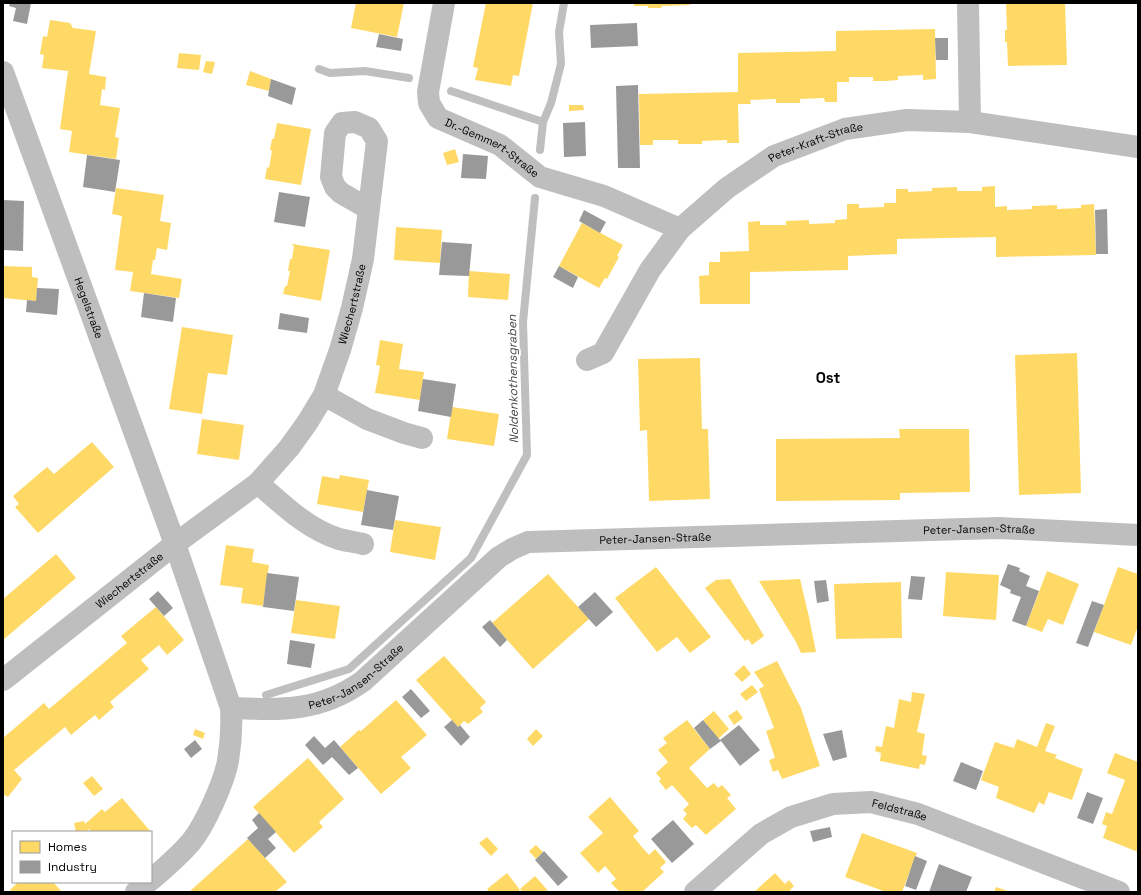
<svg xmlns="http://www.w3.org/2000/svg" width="1141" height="895" viewBox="0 0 1141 895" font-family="'Space Grotesk',sans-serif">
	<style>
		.homes { fill: #ffd966 }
		.industry { fill: #999 }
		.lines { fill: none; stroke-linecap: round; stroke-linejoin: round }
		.stream { stroke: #bfbfbf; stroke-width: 8 }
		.minor { stroke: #bebebe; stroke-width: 22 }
		.labels { text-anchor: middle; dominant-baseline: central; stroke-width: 4; stroke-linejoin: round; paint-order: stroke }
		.street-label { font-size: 11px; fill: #000; stroke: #fff }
		.water-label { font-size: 12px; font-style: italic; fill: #444; stroke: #fff }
		.district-label { font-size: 15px; font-weight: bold; fill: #000; stroke: #fff }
	</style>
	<rect width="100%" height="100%" fill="#fff"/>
	<path class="homes" d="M356,3H404L397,37L351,28Z
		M486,3H533L519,76L513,75L511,86L475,80L478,68L473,67Z
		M634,3H690V5L662,6L661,8H648V6H634Z
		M1006,3H1065L1067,65L1008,66L1007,42H1005V30H1007Z
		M50,20L70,23L73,28L96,31L89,74L106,77L105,90L102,89L100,105L120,108L115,137L119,138L116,159L69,152L72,131L60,129L68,71L42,68L44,55L40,54L43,36L47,37Z
		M935,29L936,79L923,80V75L898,76V80L886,81H873V77H849V82H837V102H825L824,98L800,99V103H776V99L750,100L751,104H738L739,143H727V140L702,141V144H678V140H653V145H640L639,94L738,92V53L836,51V31Z
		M179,53L201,55L199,70L177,68Z
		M206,61L215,62L212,74L203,72Z
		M250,71L271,79L269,91L246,85Z
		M569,105H583L584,110L569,111Z
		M277,123L311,129L301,185L265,179L267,167L269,168L272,151L270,150L272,139H274Z
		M455,149L459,162L447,165L443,153Z
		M995,186V207L1007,206V210L1032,209V206L1057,205V209L1081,208V205L1094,204L1096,255L996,257V237L897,239V254L848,256V270L750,272V304H700L699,276L709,275V262H720V252L749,251L748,222L760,221V225H786V221L809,220V224L835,223V220L847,219V204H859V208L884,207V203H896V189H908V192L932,191V188L957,187V191H982V187Z
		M116,188L164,195L160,221L171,223L167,250L157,248L155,260H153L151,274L182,279L179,298L130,291L133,272L115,270L122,216L112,214Z
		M582,223L623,245L617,256L619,257L607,279L605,278L599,288L559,266Z
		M396,227L442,230L440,263L394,260Z
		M292,244L330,250L321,301L283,294L285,286H287L290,271H288L290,259H292L294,246L292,245Z
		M3,266L32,267V277L38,278L36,301L3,298Z
		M469,271L510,274L508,300L468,297Z
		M182,327L233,335L227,375L208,373L202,414L169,409Z
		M380,340L403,344L399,369L424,372L420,400L375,393L380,366L376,365Z
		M1077,353L1081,493L1019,495L1015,355Z
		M700,358L702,429H708L710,499L649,501L647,430L640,431L638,359Z
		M452,407L499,414L494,446L447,439Z
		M202,419L244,425L239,460L197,454Z
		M899,429H969L970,492L900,493V500L776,501V439L900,438Z
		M92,442L114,467L38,533L15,507L19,504L13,496L47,467L54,474Z
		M340,475L369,480L363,512L317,504L322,476L339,479Z
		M395,520L441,527L435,560L390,552Z
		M226,545L254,549L252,562L269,565L263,606L241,603L243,588L220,585Z
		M56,554L76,578L3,640V599Z
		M656,567L711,637L690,653L677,637L657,652L615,598Z
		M1118,567L1138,574V626L1131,645L1094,632Z
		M1047,571L1079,584L1063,625L1048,619L1042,632L1026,626Z
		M946,572L999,575L996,620L943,616Z
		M548,574L589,619L533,669L492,623Z
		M730,579L764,636L752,645L748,639L745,641L705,588L716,580Z
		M800,579L809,617L816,652L801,653L796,642L759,581Z
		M901,582L902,638L836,639L834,584Z
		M296,600L340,606L335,639L291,633Z
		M156,607L184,640L167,655L159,645L141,660L149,669L110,702L114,707L99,720L95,715L71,735L65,727L14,770L22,779L8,797L3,794V738L44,703L49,709L127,643L121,636Z
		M444,656L486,702L480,708L483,712L468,724L464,721L458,727L416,680Z
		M777,661L801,708L820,766L782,779L778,770L773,772L769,760L775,758L766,731L774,728L759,689L764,686L754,672Z
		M744,665L751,674L742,682L734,674Z
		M752,685L758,692L746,701L740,694Z
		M912,692L925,694L917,732L925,734L922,755L927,756L925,765L920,764L919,769L880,761L881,753L875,751L876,746L882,747L886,726L894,728L899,699L911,702Z
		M396,700L427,735L401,757L411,768L381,794L340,747L359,730L361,731Z
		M737,710L743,718L734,725L728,716Z
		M714,711L729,729L718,739L703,720Z
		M687,720L710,749L689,768L707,788L714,783L718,788L722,785L731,795L727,798L736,809L706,835L696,825L692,828L683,819L687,814L683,810L689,804L672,785L666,790L659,781L661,779L656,773L668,762L658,750L667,743L663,738Z
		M1046,723L1055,726L1045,751L1057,755L1055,758L1083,769L1072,800L1049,792L1044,805L1039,802L1034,813L996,798L999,787L981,780L995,742L1014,748L1017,739L1037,747Z
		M195,729L205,733L203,739L193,735Z
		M536,729L543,736L533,746L527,739Z
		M1115,753L1138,762V852L1103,838L1107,826L1102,824L1106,812L1112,814L1125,780L1107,773Z
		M308,758L344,799L319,822L323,827L294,853L253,807Z
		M92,776L103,789L94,796L83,783Z
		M610,797L639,831L633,836L641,846L649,855L655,849L666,862L660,868L664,872L642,892H620L611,883L616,879L605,866L598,873L580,853L603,833L588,817Z
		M122,798L151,832H91L89,829L85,832H76L74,823L84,821L85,824L102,809L105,812Z
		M862,833L917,853L902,892H886L845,877Z
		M487,837L498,849L491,856L479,843Z
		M248,839L287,882L275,892H189Z
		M536,845L543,852L536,859L529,851Z
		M507,873L520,890L518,892H490L487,889Z
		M775,873L785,884L789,880L794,886L790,890L791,892H754Z
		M535,876L543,885L549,892H523L520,889Z
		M18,882H53L62,892H12L10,890Z
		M996,887L1011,892H994Z"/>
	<path class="industry" d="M10,3H31L27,24L13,21L16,8L9,6Z
		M637,23L638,46L591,48L590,25Z
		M379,34L403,39L401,51L376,47Z
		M935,38H948V60H936Z
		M271,79L296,88L292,105L268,96Z
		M638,85L640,168H618L616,86Z
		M585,122L586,156L564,157L563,123Z
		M463,154L488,156L486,179L461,178Z
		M87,155L120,160L115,192L83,187Z
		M279,192L310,197L305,227L274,222Z
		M3,200L24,201L23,251L3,250Z
		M1107,209L1108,254H1096L1095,210Z
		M584,210L606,222L600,233L579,221Z
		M442,242L472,244L469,276L439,275Z
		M559,266L578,277L573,288L553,277Z
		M37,288L59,289L57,315L26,312L27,300L36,301Z
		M144,293L176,298L173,322L141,317Z
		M280,313L309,318L307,333L278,329Z
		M423,379L456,384L451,417L418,411Z
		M367,490L399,496L393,530L361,525Z
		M1008,564L1020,568L1019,571L1030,576L1026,586L1039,591L1026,626L1012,621L1021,597L1010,593L1011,590L1000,585Z
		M267,573L299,577L294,611L263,607Z
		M911,576L925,577L922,600L908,599Z
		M826,580L829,601L817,603L814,581Z
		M158,591L173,608L164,616L149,599Z
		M595,592L613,612L596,627L578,607Z
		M1092,601L1104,605L1088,647L1076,643Z
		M490,620L507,640L500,647L482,627Z
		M290,640L315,644L311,668L287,664Z
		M411,689L430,711L421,718L402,697Z
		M452,720L458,727L460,725L470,737L461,746L444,727Z
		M703,720L720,740L739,725L760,750L740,766L721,741L710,749L694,728Z
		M842,730L847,757L833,761L823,734Z
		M314,736L325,748L334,740L358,768L349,775L332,757L323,765L305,745Z
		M195,740L202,749L191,758L184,749Z
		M961,762L983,771L976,790L953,781Z
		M1087,792L1103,798L1093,824L1077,818Z
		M259,813L276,832L268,839L276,848L265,858L247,838L258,828L252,820Z
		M673,820L694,844L672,863L651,839Z
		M830,827L832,837L813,842L810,831Z
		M544,851L568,877L558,886L535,860Z
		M915,856L927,861L916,890L905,886Z
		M939,864L972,877L966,892H929Z"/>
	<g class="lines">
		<path class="stream" d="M319,69L330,73L365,71L409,78
			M451,91L543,122L551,103L561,64L559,32L564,3
			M540,150L543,122
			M266,695L349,669L471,558L527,455L523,322L535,198"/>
		<g class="minor">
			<path id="s1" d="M444,3L428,92L429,103L438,118L500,145L540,177L604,196L680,229"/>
			<path d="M968,3L970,122"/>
			<path id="s2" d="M3,72L175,544L231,708C232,726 231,743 228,761C224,782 205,825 191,842C179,856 165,868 151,880"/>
			<path id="s3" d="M587,360L603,353L650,270L680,229L727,188L774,156L845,129L907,120L970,122L1138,147"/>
			<path d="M324,395L367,419L404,433L422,438"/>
			<path d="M258,483C282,504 307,529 339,539C347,541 355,542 363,544"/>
			<path id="s4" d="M3,680L175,544L258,483L289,448L307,423L324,395L340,350L352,308L363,259L377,141L369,128L355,122L342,123L335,133L331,177L335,187L341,193L369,209"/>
			<path id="s5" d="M231,708C281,710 320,712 363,681L499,557L512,549L528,542L999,528L1138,535"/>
			<path d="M136,892L148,882"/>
			<path id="s6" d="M695,892L761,834L791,817L833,804L871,802L918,814L1119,892"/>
		</g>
	</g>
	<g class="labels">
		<g class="street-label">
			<text stroke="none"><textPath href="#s3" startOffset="327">Peter-Kraft-Straße</textPath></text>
			<text stroke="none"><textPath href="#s1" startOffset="181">Dr.-Gemmert-Straße</textPath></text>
			<text stroke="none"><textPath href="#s4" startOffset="528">Wiechertstraße</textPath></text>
			<text stroke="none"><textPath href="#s2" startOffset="251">Hegelstraße</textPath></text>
			<text stroke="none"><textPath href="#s5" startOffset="806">Peter-Jansen-Straße</textPath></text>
			<text stroke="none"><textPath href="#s5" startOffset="482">Peter-Jansen-Straße</textPath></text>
			<text stroke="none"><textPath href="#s4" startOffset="161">Wiechertstraße</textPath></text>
			<text stroke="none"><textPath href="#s5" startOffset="134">Peter-Jansen-Straße</textPath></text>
			<text stroke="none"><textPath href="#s6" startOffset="234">Feldstraße</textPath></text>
		</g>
		<g class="water-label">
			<text transform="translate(513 379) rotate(-91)">Noldenkothensgraben</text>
		</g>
		<g class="district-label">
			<text x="828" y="377">Ost</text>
		</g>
	</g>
	<rect width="1141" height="895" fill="none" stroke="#000000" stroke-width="8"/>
	<rect x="12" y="831" width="140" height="52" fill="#ffffff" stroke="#999999"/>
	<rect x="20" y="841" width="20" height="12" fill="#ffd966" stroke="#999999"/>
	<text x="48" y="851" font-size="12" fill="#000000">Homes</text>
	<rect x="20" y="861" width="20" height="12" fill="#999999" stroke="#999999"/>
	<text x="48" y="871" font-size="12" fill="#000000">Industry</text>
</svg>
